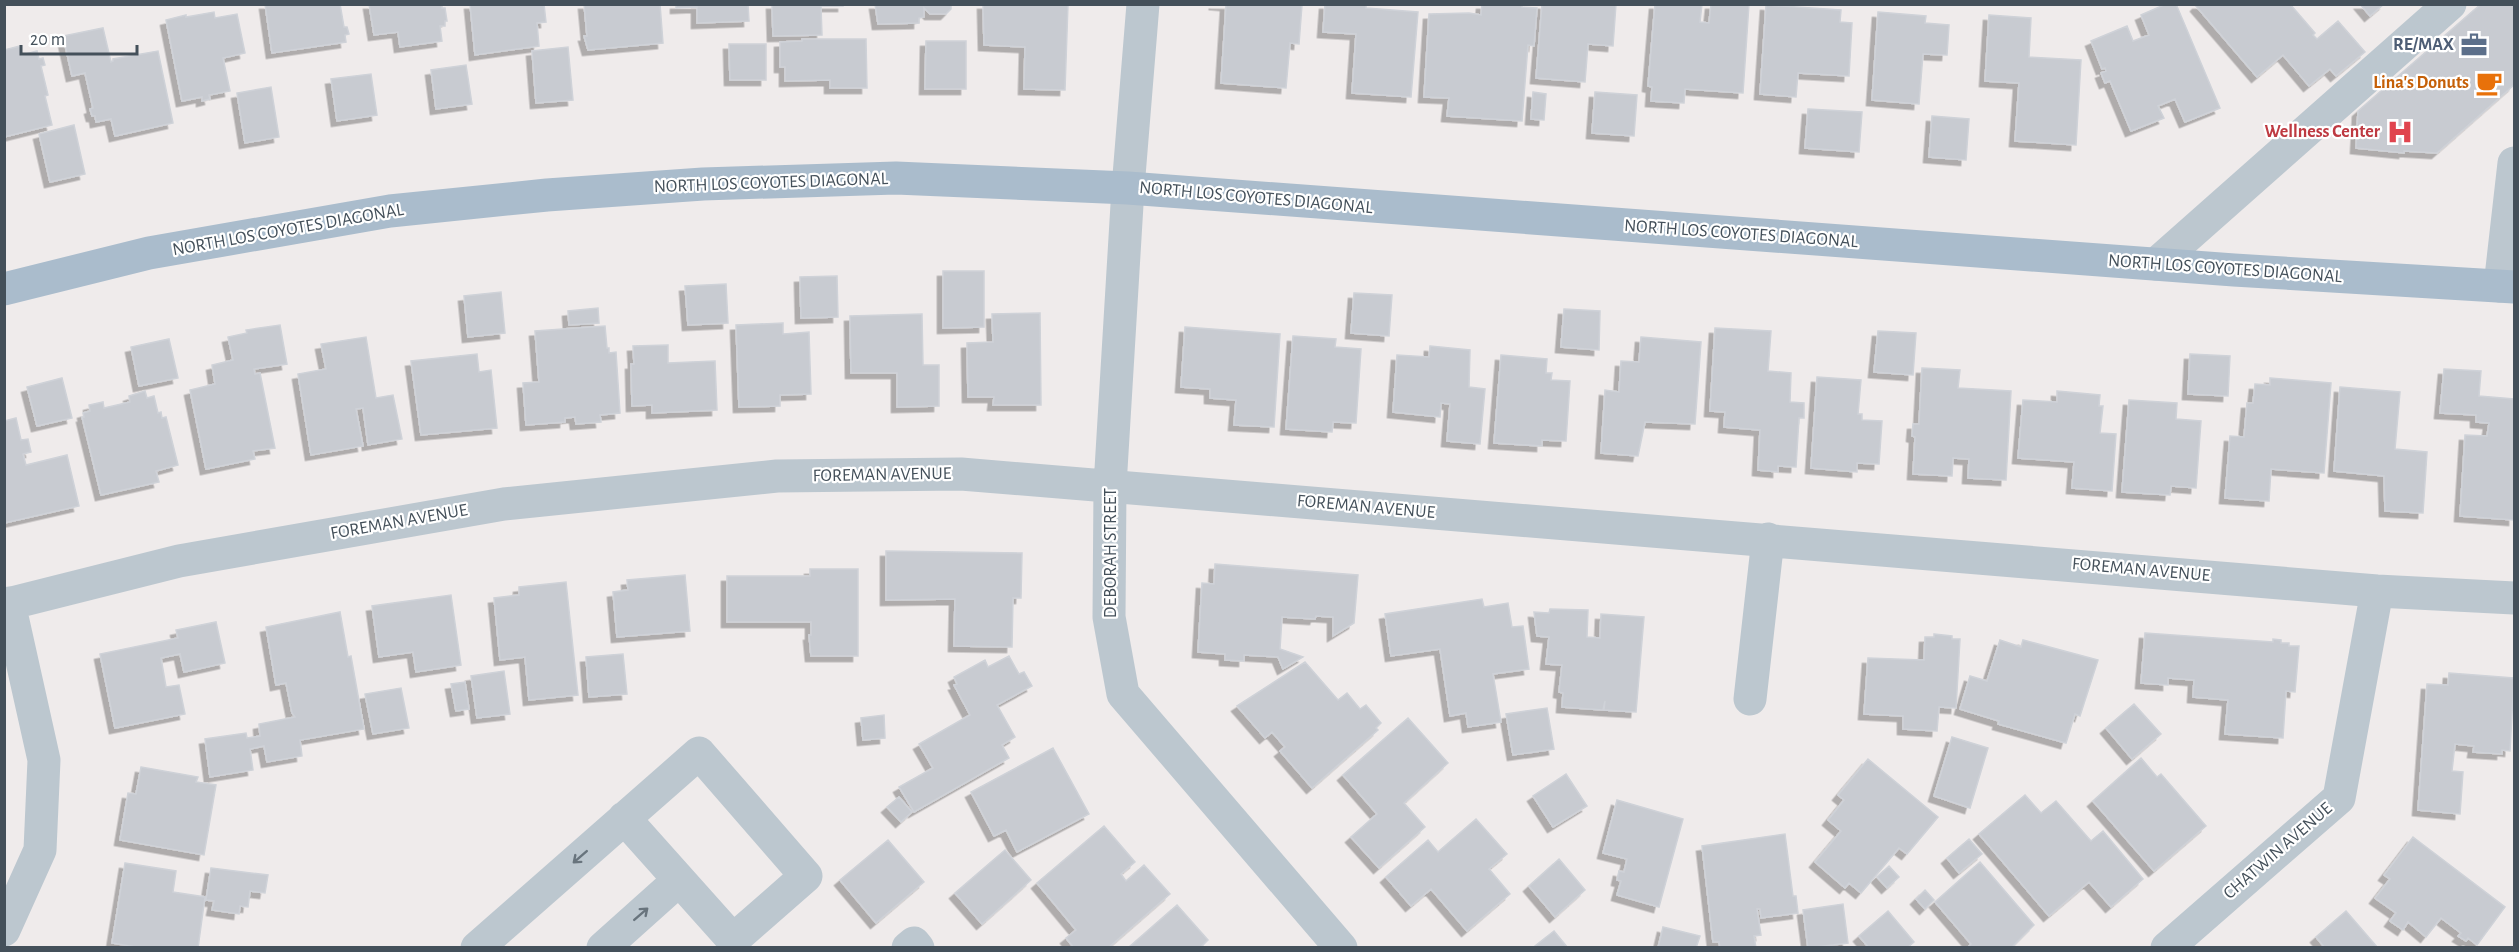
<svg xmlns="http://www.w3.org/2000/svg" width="2519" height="952" viewBox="0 0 2519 952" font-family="'Alegreya Sans',sans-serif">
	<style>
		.building { fill: #c8cbd1; stroke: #cfd2d8; stroke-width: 1.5; filter: url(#shadow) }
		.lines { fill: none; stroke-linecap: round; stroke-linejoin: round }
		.minor { stroke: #bcc7cf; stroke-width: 33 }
		.major { stroke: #aabccc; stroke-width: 33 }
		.oneway { stroke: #68747d }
		.labels { text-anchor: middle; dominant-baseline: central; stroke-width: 4.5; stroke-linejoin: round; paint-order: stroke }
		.service-label { font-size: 18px; font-weight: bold; fill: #4e5e75; stroke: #fff; text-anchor: end }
		.food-label { font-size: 18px; font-weight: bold; fill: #c56008; stroke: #fff; text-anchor: end }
		.health-label { font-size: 18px; font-weight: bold; fill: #be3a42; stroke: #fff; text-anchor: end }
		.street-label { font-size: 18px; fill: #44505a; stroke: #fff }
	</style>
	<defs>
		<filter id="shadow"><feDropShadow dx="-5.5" dy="5.5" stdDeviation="0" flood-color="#0004"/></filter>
	</defs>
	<rect width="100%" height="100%" fill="#efebeb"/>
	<path class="building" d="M265,4H340L344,27H347L349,34L345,35L346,42L272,53Z
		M369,4H442V8H445L447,21H445V26H440L442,41L400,47L398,32L374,35Z
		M470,4H544L546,22L537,23L539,46L475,55Z
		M584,4H660L663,43L588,50L584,36H587Z
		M676,4H748L749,21L697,23V7L676,8Z
		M772,4H843V6H821L822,35L773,36Z
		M875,4H951V9L946,14H930L924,8V17L919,18V23L878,24Z
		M983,4H1068L1065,90L1024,89L1025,47L984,45Z
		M1214,4L1302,5L1299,44L1290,43L1286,88L1221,83L1226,5Z
		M1325,4H1366V8L1418,12L1411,97L1352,93L1356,34L1323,32Z
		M1482,4H1522V7L1537,8L1534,46L1528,45L1522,121L1447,116L1449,98L1424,97L1429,14L1469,13L1481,15Z
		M1542,4H1616L1613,46L1588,44L1585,82L1536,78Z
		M1655,4H1702L1700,22L1709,23L1711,4H1749L1743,93L1685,89L1684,103L1651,101L1652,87L1648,86Z
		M2166,4H2176L2220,108L2185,122L2175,99L2158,106L2164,118L2131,131L2110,81L2105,83L2101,73L2106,71L2105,68L2102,69L2091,41L2127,26L2133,41L2149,35L2141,15Z
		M2198,4H2290L2315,33L2313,35L2317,39L2338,21L2365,52L2336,76L2330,69L2309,86L2283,55L2257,77L2196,6Z
		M2360,4H2384L2370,16Z
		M2481,4H2514V85L2437,153L2404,151V153L2356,148L2358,111Z
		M1766,5L1841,10L1840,22L1852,23L1849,76L1798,73L1796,97L1760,94Z
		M214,12L215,18L237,14L245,53L223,58L230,91L209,95L210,99L202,101V97L182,101L166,20L186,15V17Z
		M1878,12L1926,16L1925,23L1949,25L1947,55L1923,54L1919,104L1872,100Z
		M1989,15L2031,18L2029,57L2081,60L2076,145L2015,141L2019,83L1985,81Z
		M103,28L111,62L113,61V59L158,51L173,123L115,136L111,119L96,122L95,116H92L90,109L93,108L85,73L72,76L63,36Z
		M802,39H866L867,88H830V80L785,81V67H780V42L802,41Z
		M926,41H966V89H925Z
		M729,44H766V80H730Z
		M20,46L22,55L37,51L39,59L43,58L45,65L41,66L48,95L45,96L52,125L4,137V50Z
		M568,47L573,100L536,103L532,51Z
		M466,65L472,104L436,109L431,70Z
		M371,74L377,115L337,121L331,79Z
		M271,87L279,137L245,143L237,93Z
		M1533,92L1546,94L1544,120L1531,119Z
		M1595,92L1637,95L1634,136L1592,133Z
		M1808,109L1862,112L1859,152L1805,148Z
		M1932,116L1969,119L1966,160L1929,157Z
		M74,125L85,174L50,182L39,134Z
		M943,271H984V327L943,328Z
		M837,276L838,317L801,318L800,277Z
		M726,284L728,323L688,325L685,286Z
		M501,292L505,333L468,337L464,296Z
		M1354,293L1392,295L1389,336L1351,333Z
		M598,308L599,323L569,325L568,311Z
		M1564,309L1600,311L1599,350L1561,347Z
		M1040,313L1041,405H993L994,397H968L967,343L993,342L992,314Z
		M922,314L923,365H939V406L897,407V373H851L850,316Z
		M783,323V334L809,332L811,394L780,395V406L739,407L736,325Z
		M280,325L287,364L254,369L255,374L260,373L275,448L253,451L255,459L206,469L190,390L215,384L212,365L233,360L228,337L247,333L246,330Z
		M605,326L607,348H609V353L616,352L620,413L600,415L601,422L576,424L575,417L565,418V422L526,425L523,383L539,382L535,331Z
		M1185,327L1280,334L1274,427L1234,425L1236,400L1210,398V389L1181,387Z
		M1715,328L1771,331L1768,371L1791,373L1790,402L1804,403V418H1799L1796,467L1778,466V472L1758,470L1760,430L1724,427L1725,412L1710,411Z
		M1878,331L1916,333L1913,375L1874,372Z
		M1293,336L1336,339L1335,347L1361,349L1356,423L1333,422L1332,432L1286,429Z
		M366,337L376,398L393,395L402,439L368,445L363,408L356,409L363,446L311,455L298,374L326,369L321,344Z
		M1641,337L1701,342L1695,424L1645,422L1638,456L1601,453L1605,390L1619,392L1621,361L1639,362Z
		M169,339L178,378L139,386L131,347Z
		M668,345V363L715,361L717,410L652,413V405L632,406L631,364H634L633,346Z
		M1430,346L1470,350L1469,387L1485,389L1480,444L1447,441L1450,404L1441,403L1440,417L1393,412L1397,355L1429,357Z
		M477,354L479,372L491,370L497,428L421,435L411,361Z
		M2190,354L2230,356L2228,396L2188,394Z
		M1501,355L1547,359L1546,373H1552L1551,380L1570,381L1566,441L1542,440V446L1494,443Z
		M1922,368L1960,370L1958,388L2011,391L2006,480L1968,478L1969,459L1953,458L1952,476L1913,474L1915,437L1912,436L1913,424H1919Z
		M2444,369L2481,371L2479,396L2514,399V520L2460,516L2465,435L2487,436L2489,423L2476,422V415L2440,413Z
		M1817,377L1861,380L1858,414H1862V420L1882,421L1879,464L1857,463V472L1811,468Z
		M62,378L72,418L37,426L27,387Z
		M2270,378L2331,383L2324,473L2271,469L2269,501L2225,498L2230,436L2244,437L2247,403H2253L2255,384L2270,385Z
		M2340,387L2400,392L2395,449L2427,452L2423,513L2385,511L2384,476L2334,471Z
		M145,391L147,398L154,396L158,413L161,412L162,418L166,417L178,465L156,471L159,482L101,495L82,417H84L83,413L90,411L89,405L103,402L104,408L130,402L129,396Z
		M2057,391L2100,395L2099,406H2103L2100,433L2116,434L2112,491L2072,488L2074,462L2018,458L2023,400L2057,402Z
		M2129,400L2177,403L2176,419L2201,421L2196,488L2171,486L2170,495L2122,492Z
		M16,418L21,440L28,439L31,452L23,454L26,465L67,455L79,506L4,523V421Z
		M886,551L1022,553L1021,598H1013L1012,647L954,646L955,599L886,600Z
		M1215,564L1358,575L1354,623L1333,636V617L1316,616L1315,619L1282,617L1280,649L1303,657L1283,669L1278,657L1244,655V661L1225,660V654L1198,652L1202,583L1214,584Z
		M810,569H858V656H811L809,635H811V622H727V576H810Z
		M685,575L690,631L617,637L613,592L628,590L627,580Z
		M566,582L578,695L529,700L525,657L500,660L494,598L519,595V587Z
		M451,595L461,665L416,672L413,652L379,657L372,606Z
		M1482,599L1484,607L1508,603L1512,627L1523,626L1529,669L1493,674L1501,722L1468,727L1466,713L1450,716L1440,649L1391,656L1385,614Z
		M1550,609L1588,610L1587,637L1600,638L1601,614L1644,617L1636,712L1604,710L1605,701L1603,710L1562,707L1563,693L1559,692L1562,665L1546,664L1549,637L1537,636L1534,612L1549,613Z
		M340,612L348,657L351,656L364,729L300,740L302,756L267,762L264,746L250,749L253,770L210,777L205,739L246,733L247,738L260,736L259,724L295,717L292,713L286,683L276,685L266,627Z
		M216,622L225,663L184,672L180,654L161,658L166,687L179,685L185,714L115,728L100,654L178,638L176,630Z
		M2145,633L2273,642V639L2281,640V643H2289V646H2299L2295,692L2286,691L2283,738L2225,734L2228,700L2193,697L2194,680L2168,678V685L2141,683Z
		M1934,634L1952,636V639H1960L1956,708L1939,707L1937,731L1903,729V716L1864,714L1868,658L1924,660L1925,637H1934Z
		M2000,640L2021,647L2023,640L2098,660L2080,716L2075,714L2066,743L1998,724L1999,721L1960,709L1970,676L1987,681Z
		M623,654L627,694L589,697L586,657Z
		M1009,656L1019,674L1024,672L1032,686L997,705L1015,737L1002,745L1009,758L914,812L899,787L933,768L919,744L970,715L954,685L957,684L954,677L985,660L988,667Z
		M1305,662L1338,700L1347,693L1360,709L1366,705L1381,723L1376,728L1378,730L1312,788L1280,751L1285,747L1272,732L1265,738L1237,706Z
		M504,671L510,714L477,718L471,676Z
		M2449,673L2514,678L2510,751L2502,750V754L2473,752L2474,746L2455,744L2452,771L2463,772L2460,814L2418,810L2427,684L2448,685Z
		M465,682L469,709L456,711L451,684Z
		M401,688L409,728L373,734L365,694Z
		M2134,704L2161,734L2132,759L2106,728Z
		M1547,708L1554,749L1513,755L1506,714Z
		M884,715L885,738L863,740L861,718Z
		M1408,718L1448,763L1404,803L1425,827L1379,868L1351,837L1377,814L1343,775Z
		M1952,737L1988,748L1970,808L1934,796Z
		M1053,748L1089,814L1017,852L1006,830L994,836L971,792Z
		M2141,758L2157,777L2161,774L2206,826L2154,871L2093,801Z
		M1868,759L1938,817L1907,854L1899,848L1861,893L1849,883L1845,888L1815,862L1841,831L1828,820L1844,800L1838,795Z
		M141,767L198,777L196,782L216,785L204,855L120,840L128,793L136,794Z
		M1566,774L1587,806L1553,827L1533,796Z
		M2025,795L2041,813L2056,801L2091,841L2103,831L2143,879L2111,907L2089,882L2049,916L1979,834Z
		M899,797L912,812L901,822L887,807Z
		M1617,800L1683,819L1659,907L1617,895L1621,881L1617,880L1619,871L1624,872L1627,859L1603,853Z
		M1476,819L1507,854L1489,869L1510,894L1467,931L1431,889L1411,906L1386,877L1428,840L1438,852Z
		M1104,826L1135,862L1121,874L1126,881L1144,865L1170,894L1108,948H1074L1066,938L1076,930L1037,883Z
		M1785,834L1793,896H1796L1798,913L1761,918L1760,909H1757L1761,935L1754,936L1756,948H1720L1719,942H1713L1702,846Z
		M2413,837L2505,907L2477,945L2468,938L2466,941L2458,936L2461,933L2441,918L2426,937L2408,922L2403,930L2390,921L2396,913L2375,898L2390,879L2384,875Z
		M1969,839L1982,854L1959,873L1947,858Z
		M888,840L924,882L876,923L840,880Z
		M1005,850L1031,880L982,924L955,893Z
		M1559,859L1585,890L1555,917L1529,886Z
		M1980,862L2034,925L2011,948H1967L1971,944L1935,902Z
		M125,863L176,871L173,892L205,897L198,948H141L112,943Z
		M1889,866L1899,877L1887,888L1877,877Z
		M211,868L268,875L265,893L250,891L248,907L240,906L239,914L212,910L214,901L206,900Z
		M1925,890L1934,900L1925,909L1916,899Z
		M1843,904L1848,943L1808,948L1803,910Z
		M1177,905L1208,940L1202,946L1203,948H1128Z
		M1888,911L1914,942L1907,948H1869L1859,936Z
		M2346,911L2378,948H2325L2316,937Z
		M1663,927L1700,936L1696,948H1658Z
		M1554,931L1568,948H1536L1535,946Z"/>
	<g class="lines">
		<path class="minor" d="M1143,4L1128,188L1110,486L1109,617L1123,694L1341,948
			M2156,264L2450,4
			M2500,286L2514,163
			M4,605L179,561L504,504L777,476L961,474L2377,591L2514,598
			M1750,699L1768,539
			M4,930L40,850L44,760L9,603
			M477,948L699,753L806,876L733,940L624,818
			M603,948L679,880
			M908,948L914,943L918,948
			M2167,948L2339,798L2377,591"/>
		<path class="major" d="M4,289L149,253L390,211L547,195L703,184L896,178L1128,188L2234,270L2514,287"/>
	</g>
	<defs><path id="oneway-shaft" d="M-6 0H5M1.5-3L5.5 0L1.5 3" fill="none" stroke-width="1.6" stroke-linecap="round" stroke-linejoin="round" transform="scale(1.5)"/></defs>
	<g class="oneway">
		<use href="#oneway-shaft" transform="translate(580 857) rotate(139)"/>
		<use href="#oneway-shaft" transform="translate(641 914) rotate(-41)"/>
	</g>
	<defs>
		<g id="office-bare" transform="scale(2.07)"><path d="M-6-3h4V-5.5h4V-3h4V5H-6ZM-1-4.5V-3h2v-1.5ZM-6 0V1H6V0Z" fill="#5c6f8a" stroke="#fff" stroke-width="2.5" paint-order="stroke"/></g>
		<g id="cafe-bare" transform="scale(2.07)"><path d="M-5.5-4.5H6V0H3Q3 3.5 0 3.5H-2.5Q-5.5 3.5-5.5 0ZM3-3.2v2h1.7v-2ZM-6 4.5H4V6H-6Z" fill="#e8710a" stroke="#fff" stroke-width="2.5" paint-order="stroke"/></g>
		<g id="hospital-bare" transform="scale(2.07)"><path d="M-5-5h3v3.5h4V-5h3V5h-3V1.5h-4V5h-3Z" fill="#e0444e" stroke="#fff" stroke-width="2.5" paint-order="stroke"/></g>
	</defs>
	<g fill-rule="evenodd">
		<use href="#office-bare" x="2474" y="45"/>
		<use href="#cafe-bare" x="2489" y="83"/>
		<use href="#hospital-bare" x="2400" y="132"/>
	</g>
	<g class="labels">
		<g class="service-label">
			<text x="2454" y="45">RE/MAX</text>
		</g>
		<g class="food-label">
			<text x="2469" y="83">Lina's Donuts</text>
		</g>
		<g class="health-label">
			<text x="2380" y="132">Wellness Center</text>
		</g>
		<g class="street-label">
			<text transform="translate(771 183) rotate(-2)">NORTH LOS COYOTES DIAGONAL</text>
			<text transform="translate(1256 198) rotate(5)">NORTH LOS COYOTES DIAGONAL</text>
			<text transform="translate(288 230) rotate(-10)">NORTH LOS COYOTES DIAGONAL</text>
			<text transform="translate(1741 234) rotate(4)">NORTH LOS COYOTES DIAGONAL</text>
			<text transform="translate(2225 269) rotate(4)">NORTH LOS COYOTES DIAGONAL</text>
			<text transform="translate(882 475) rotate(-1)">FOREMAN AVENUE</text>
			<text transform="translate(1366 507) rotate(5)">FOREMAN AVENUE</text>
			<text transform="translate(399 522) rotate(-10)">FOREMAN AVENUE</text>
			<text transform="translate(1111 553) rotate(-90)">DEBORAH STREET</text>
			<text transform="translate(2141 570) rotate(5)">FOREMAN AVENUE</text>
			<text transform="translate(2278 851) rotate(-41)">CHATWIN AVENUE</text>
		</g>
	</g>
	<rect width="2519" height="952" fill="none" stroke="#44505a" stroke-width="12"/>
	<path d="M21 45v9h116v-9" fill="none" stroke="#44505a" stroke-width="3"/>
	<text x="30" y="45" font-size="18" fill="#44505a" stroke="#ffffff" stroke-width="4.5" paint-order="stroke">20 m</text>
</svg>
